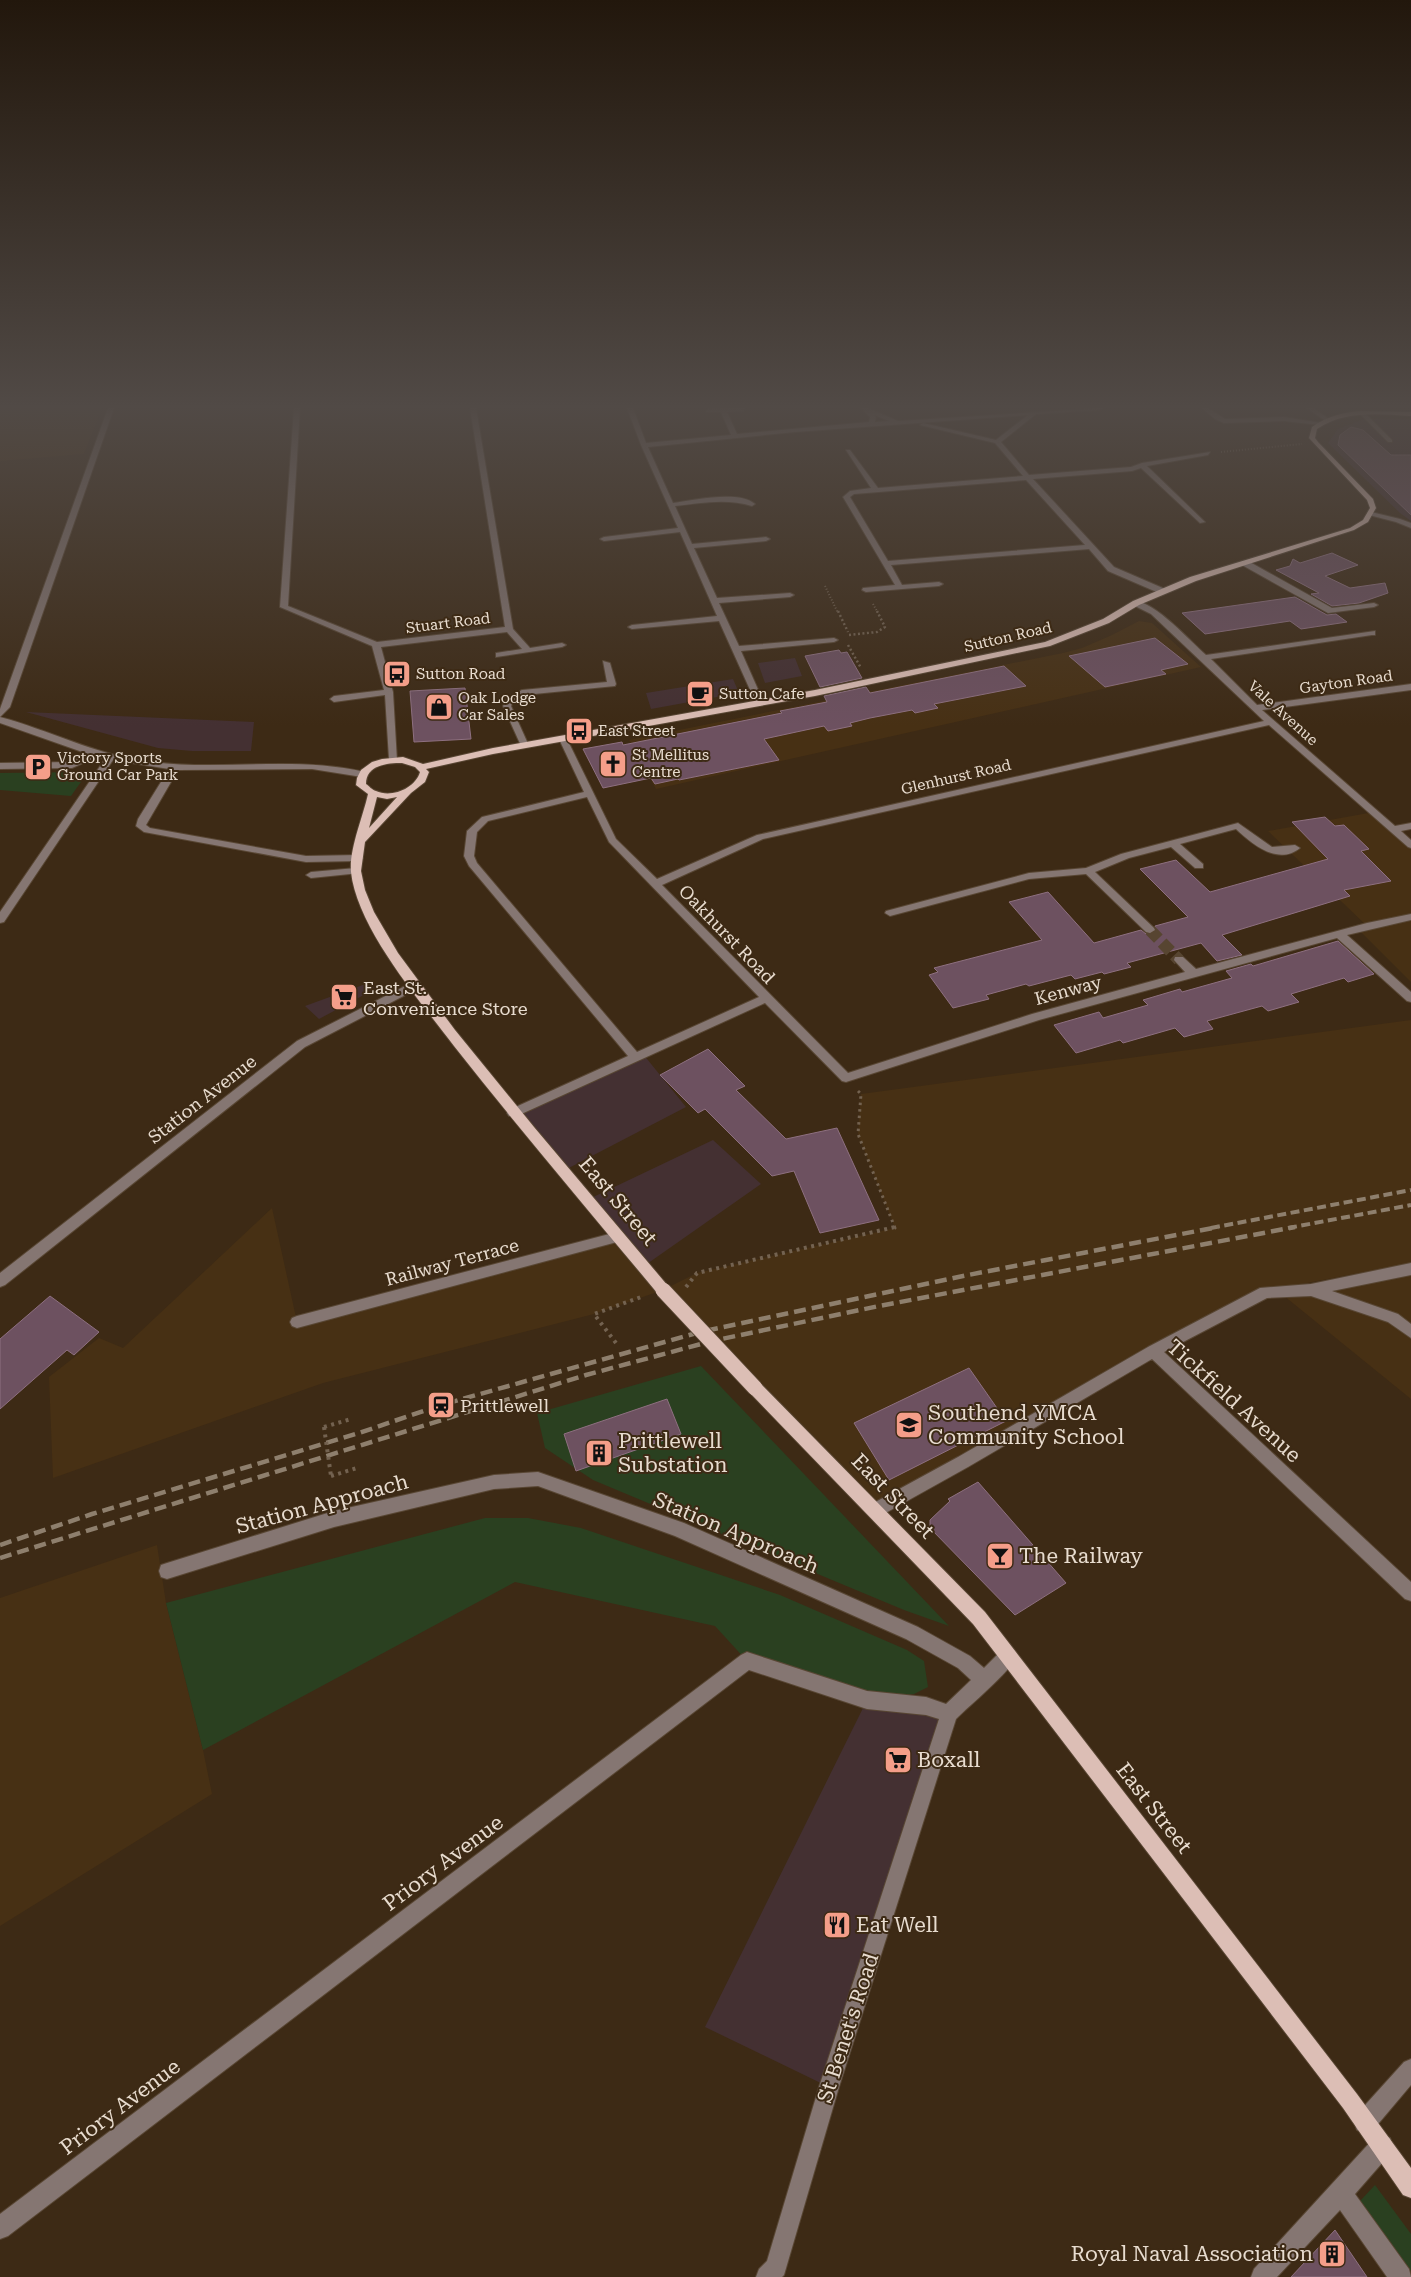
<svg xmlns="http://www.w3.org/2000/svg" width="1411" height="2277" viewBox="0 0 1411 2277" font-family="'Roboto Serif',serif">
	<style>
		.commercial { fill: #443032 }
		.built { fill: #473014 }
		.green { fill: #2a4020 }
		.building { fill: #6d5160; stroke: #8e7080 }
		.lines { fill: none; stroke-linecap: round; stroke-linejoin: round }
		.minor-tunnel { stroke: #574531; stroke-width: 12; stroke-dasharray: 12 5.5; stroke-linecap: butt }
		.minor-casing { stroke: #584633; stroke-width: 2 }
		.major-casing { stroke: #584633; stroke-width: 2 }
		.path-far3 { stroke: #736250; stroke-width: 2; stroke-dasharray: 1 2; stroke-linecap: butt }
		.path-far2 { stroke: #736250; stroke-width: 2.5; stroke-dasharray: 2 2.5; stroke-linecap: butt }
		.path-far1 { stroke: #736250; stroke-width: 3; stroke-dasharray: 2.5 4; stroke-linecap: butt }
		.path { stroke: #736250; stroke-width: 4; stroke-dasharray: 3 4.5; stroke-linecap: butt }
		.minor { fill: #857672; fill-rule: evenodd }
		.major { fill: #dcbeb5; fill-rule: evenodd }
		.rail-far1 { stroke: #8e7f6d; stroke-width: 4; stroke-dasharray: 9 4.5; stroke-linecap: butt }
		.rail { stroke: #8e7f6d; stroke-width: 4.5; stroke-dasharray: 12 6; stroke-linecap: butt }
		.major-bridge-casing { stroke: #584633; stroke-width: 17; stroke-linecap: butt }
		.path-bridge { stroke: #736250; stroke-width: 4; stroke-dasharray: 3 4.5; stroke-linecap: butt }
		.major-bridge { stroke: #dcbeb5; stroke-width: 15 }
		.labels { text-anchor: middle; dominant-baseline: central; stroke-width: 4; stroke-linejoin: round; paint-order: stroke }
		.far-street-label { font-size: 15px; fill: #e8dccf; stroke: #3d2a15 }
		.far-poi-label { font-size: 15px; fill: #e8dccf; stroke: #3d2a15; text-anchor: start }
		.street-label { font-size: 18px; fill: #e8dccf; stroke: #3d2a15 }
		.poi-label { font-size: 18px; fill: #e8dccf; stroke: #3d2a15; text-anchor: start }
		.near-street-label { font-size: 21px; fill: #e8dccf; stroke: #3d2a15 }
		.near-poi-label { font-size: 21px; fill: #e8dccf; stroke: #3d2a15; text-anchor: start }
	</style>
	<rect width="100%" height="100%" fill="#3d2a15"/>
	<path class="commercial" d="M1364,419H1411V521L1400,513L1328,443L1338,429Z
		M795,658L802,676L765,683L758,663Z
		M733,679L739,693L651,709L646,693Z
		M26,712L254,722L251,751H192L158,748Z
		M371,982L375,989L319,1019L305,1006Z
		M643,1054L686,1107L563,1171L513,1113Z
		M713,1140L761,1184L644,1266L587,1200Z
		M867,1700L949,1714L829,2087L705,2027Z"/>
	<path class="built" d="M0,408H102L84,454L0,461Z
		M1139,621L1152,623L1201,667L656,789L629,740L1063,653L1082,648L1112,635Z
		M1374,812L1411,845V982L1359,930L1367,926L1268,831Z
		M1411,1020V1263L1271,1290L876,1510L663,1290L594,1314L323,1383L53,1478L49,1377L99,1338L123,1348L272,1208L297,1322L617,1237L663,1290L697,1273L895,1228L858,1134L861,1094Z
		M1411,1265V1399L1278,1291Z
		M157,1545L166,1603L203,1750L212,1794L0,1926V1598Z"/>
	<path class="green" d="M88,772L71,796L0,790V773Z
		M701,1366L949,1626L904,1610L593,1480L545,1448L537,1413Z
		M485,1518H528L581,1528L780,1595L907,1650L924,1661L928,1687L914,1694L867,1700L747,1661L715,1626L515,1582L203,1750L166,1603Z
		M1375,2185L1411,2234V2271L1360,2201Z"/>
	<path class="building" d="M1351,427L1363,430L1391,455H1411V515L1338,445L1340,435Z
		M1332,553L1358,565L1325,576L1350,588L1385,583L1388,593L1359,603L1332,606L1311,594L1319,593L1276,570L1290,566L1293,559L1300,563Z
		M1295,597L1327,615L1336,614L1347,622L1301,629L1290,621L1205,634L1182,613Z
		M1155,638L1188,664L1161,670L1166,674L1105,687L1069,656Z
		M839,650L841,653L847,652L862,678L820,687L805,656Z
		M1004,666L1026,686L934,704L938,708L915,713L912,710L870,718L850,723L852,726L828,731L824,726L764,739L779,760L679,780L678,779L655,784L651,778L603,788L583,749L622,742L623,745L782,713L780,711L827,702L824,696L866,687L870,693Z
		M465,688L471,739L414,742L410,691Z
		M1325,817L1335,826L1344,825L1369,849L1361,851L1391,881L1344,890L1350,896L1222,935L1242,955L1217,961L1201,943L1127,963L1131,967L1104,974L1102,972L1075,979L1071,975L1029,986L1026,984L986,995L989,999L953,1008L929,975L938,972L934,968L1042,940L1009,902L1048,892L1094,943L1141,930L1146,934L1151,935L1157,931L1155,926L1188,917L1140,869L1176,860L1210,892L1328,859L1292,822Z
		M1338,941L1374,974L1348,982L1344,978L1291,994L1299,1002L1268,1011L1262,1006L1207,1021L1213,1029L1184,1037L1175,1028L1123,1043L1120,1040L1076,1053L1054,1025L1099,1012L1103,1018L1148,1005L1143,1000L1180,989L1182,992L1232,978L1226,971L1251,964L1253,966Z
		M708,1049L745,1086L736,1090L786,1139L837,1128L879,1220L820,1233L794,1171L772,1176L705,1109L698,1113L660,1075Z
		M50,1296L99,1332L74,1355L67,1350L0,1409V1339Z
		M969,1368L1006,1421L889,1480L854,1423Z
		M667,1399L681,1434L576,1471L564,1434Z
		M978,1482L1066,1583L1015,1615L930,1528V1520L950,1501L948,1499Z
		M1335,2230L1367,2277H1291Z"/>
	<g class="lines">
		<path class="minor-tunnel" d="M1150,930L1179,960"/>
		<g class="minor-casing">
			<path id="minor" d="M108,408H114L10,707L0,717V709Z
				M294,408H300L288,606L377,642L505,627L470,408H476L513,629L530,648L562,643L566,645L562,647L496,657V653L522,649L507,632L381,647L393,692L397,761L389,759L385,695L334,702L330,699L334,696L384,690L372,646L280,607Z
				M627,408H633L646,443L731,435L721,412H706L708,409L745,408L743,411L727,412L737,434L869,422L870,417L861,408H868L898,421L1103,408L1100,410L1036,414L1001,442L1029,475L1131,467L1142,463L1210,452L1208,455L1147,466L1205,522L1200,523L1141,468L1132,471L1033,479L1114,567L1165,589V593H1159L1108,571L1089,549L891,565L902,585L939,582L943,584L939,586L866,592L862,590L863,588L895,585L843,497L850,491L871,488L846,450H850L878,488L1023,476L995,443L920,425L923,423L996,440L1028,415L795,432L648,447L673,503C694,500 739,490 755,504L752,506C727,498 700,503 675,506L692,544L766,537L770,539L766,541L694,548L717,598L790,593L794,595L790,597L719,603L739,646L834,638L838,640L834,642L741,651L764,703L760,706L756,703L719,621L632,629L628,627L632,625L717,616L680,532L604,541L600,539L604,537L678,528L641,445ZM874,415L889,421L875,422L876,417ZM1026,480L1085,545L888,561L850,497L854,494Z
				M1202,408H1208L1225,419L1284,417L1322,423L1319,425L1284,421L1224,423L1215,419Z
				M1307,408H1313L1329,419L1324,420Z
				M1361,413H1365L1392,440V442H1388L1361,415Z
				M1371,512L1400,519L1411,523V528L1396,522L1369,515L1368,514Z
				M1242,561H1248L1332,608L1374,603L1378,605L1374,607L1328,613L1242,565Z
				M1133,601C1153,599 1191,642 1206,655L1375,631V635H1372L1211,659L1257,705L1411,684V690L1262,710L1395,826L1411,823V829L1401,831L1411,840V848L1408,847L1269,725L763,839L662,885L848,1073L1032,1014L1185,972L1174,960L1175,957H1183L1196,969L1367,923L1411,914V920L1347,935L1411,992V1002L1407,1001L1337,938L1039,1020L846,1082L842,1081L765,1003L517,1116H509L507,1113L509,1110L628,1056L469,866L464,856L467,831L482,817L584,792L559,739L560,737L567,739L616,839L657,879L757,835L1264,721L1151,614L1133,605ZM587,797L609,842L759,997L637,1052L477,863L474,856L477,832L488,821Z
				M603,661L610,663L616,684L615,686L524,695L514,701L511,706L529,746L522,748L503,706L508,697L522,690L607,682Z
				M0,717C49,730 94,754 145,761C218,772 293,755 365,772L367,774L362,777L312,769L178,770L146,825L150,828L306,856L358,855L363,858L358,861L306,862L144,832L136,826L138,819L169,769L113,760L4,922L0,923V912L105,759L97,757L72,768L0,769V763L70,762L88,754L0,723Z
				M1238,823L1272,847L1295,845L1300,848C1278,866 1252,844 1236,829L1180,844L1203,864V868H1195L1171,847L1129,858L1095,872L1154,928L1155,930L1150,933L1146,932L1086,874L1029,879L890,916L885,913L886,911L1029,873L1086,868L1121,854Z
				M356,868L361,871L360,873L311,878L306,875L311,872Z
				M415,981L421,985L419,988L305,1047L5,1285L0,1287V1273L297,1041Z
				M617,1232L622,1233L624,1237L622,1241L617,1242L297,1328L292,1326L290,1322L292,1318L297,1316Z
				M1411,1263V1275L1332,1291L1398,1314L1411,1324V1338L1388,1322L1311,1296L1267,1298L1164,1352L1411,1582V1601L1405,1599L1152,1359L968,1467L882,1515L876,1518L870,1515L868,1510L870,1505L958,1457L1148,1347L1260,1288L1311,1284Z
				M538,1472L684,1523L918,1627L970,1656L984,1668L1002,1650L1008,1647L1014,1650L1017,1656C1010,1672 970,1705 956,1719L839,2087L784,2275L782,2277H756L759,2269L767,2261L819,2087L939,1719L926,1715L867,1709L749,1670L8,2236L0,2239V2214L741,1655L747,1652L867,1691L926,1697L946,1704L971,1680L958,1668L906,1639L675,1536L538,1486L494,1489L334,1527L167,1579L161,1577L159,1571L161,1565L167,1563L334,1511L494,1475Z
				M1411,2059V2085L1373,2130L1365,2133L1357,2130L1354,2122L1357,2114L1404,2062Z
				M1382,2135L1390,2138L1393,2146L1390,2154L1355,2194L1409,2269L1411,2277H1387L1340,2210L1277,2277H1251L1254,2269L1374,2138Z"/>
		</g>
		<g class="major-casing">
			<path id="major" d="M1360,411L1411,412V416C1379,414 1345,410 1317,429L1315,438L1318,442L1373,499L1376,508L1368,522L1354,530L1196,581L1139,605L1109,623L1050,646L815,696L493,754L426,769L429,772L425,782L411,793L365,842L361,871L365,890L374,912L398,953L455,1030L534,1127L668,1286L670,1290L668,1294L663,1296L658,1294C590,1212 520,1130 454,1046C420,1001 357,928 351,872C349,849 363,817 368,794L356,785L357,778L361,770L372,762L382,759L403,757L423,764L493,748L815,690L1045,642L1103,619L1133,601L1190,577L1350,528L1363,520L1370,508L1367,500L1309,438L1312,427C1327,416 1342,413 1360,411ZM402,763L415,767L420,772C415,789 391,798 376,791C372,790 369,786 366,784C366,765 387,763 402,763ZM377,797L387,799L397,797L369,828Z
				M755,1381L760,1383L985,1612L1357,2094L1411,2168V2198L1403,2195L1343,2108L973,1624L750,1393L748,1388L750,1383Z"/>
		</g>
		<path class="path-far3" d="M1221,452L1302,444
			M825,586L838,613
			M873,604L878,613"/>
		<path class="path-far2" d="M838,611L848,632
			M849,635L877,632L885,627L877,611
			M848,645L861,668"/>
		<path class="path-far1" d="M858,1091L861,1094L858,1134L895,1228H893"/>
		<path class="path" d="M686,1287L697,1273L895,1227
			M616,1343L594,1314L644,1296
			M324,1427L351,1419
			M331,1476L357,1468"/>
		<use href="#minor" class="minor"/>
		<use href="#major" class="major"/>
		<path class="rail-far1" d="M1211,1228L1411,1190
			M1288,1228L1411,1205"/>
		<path class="rail" d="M0,1545L92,1514L359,1433L441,1405L700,1332L968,1275L1218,1227
			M0,1558L586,1375L712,1341L879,1306L1295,1227"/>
		<g class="major-bridge-casing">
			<path id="major-bridge" d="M663,1290L755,1388"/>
		</g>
		<path class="path-bridge" d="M324,1427L331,1476"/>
		<use href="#major-bridge" class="major-bridge"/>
	</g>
	<linearGradient id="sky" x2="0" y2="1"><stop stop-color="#22170c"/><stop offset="0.56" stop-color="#514a46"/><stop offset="1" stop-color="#514a46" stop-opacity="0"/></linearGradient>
	<rect width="1411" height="726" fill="url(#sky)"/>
	<defs>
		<g id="bus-square" transform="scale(1.4375)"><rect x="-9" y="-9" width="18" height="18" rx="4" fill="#f49e89" stroke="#3d2a15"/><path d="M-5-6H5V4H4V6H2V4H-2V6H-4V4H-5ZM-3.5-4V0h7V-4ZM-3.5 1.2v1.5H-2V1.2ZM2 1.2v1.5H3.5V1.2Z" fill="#111"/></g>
		<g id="cafe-square" transform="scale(1.4375)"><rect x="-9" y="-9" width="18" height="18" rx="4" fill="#f49e89" stroke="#3d2a15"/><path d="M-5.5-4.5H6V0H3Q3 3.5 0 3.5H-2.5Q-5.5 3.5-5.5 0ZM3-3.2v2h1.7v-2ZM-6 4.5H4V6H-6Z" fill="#111"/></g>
		<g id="shop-square" transform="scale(1.4375)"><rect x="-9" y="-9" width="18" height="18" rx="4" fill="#f49e89" stroke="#3d2a15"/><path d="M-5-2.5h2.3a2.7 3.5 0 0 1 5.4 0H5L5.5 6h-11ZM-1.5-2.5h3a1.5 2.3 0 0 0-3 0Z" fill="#111"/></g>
		<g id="church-square" transform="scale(1.4375)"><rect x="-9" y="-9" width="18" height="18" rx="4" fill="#f49e89" stroke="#3d2a15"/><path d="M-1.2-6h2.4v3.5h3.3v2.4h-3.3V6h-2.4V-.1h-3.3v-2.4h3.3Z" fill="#111"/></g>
		<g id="parking-square" transform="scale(1.4375)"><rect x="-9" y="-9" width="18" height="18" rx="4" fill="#f49e89" stroke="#3d2a15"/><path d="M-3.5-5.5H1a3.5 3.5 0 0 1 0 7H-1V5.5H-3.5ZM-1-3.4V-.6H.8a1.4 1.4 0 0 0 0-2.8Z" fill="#111"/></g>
		<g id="supermarket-square" transform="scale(1.4375)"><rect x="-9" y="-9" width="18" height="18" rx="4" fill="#f49e89" stroke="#3d2a15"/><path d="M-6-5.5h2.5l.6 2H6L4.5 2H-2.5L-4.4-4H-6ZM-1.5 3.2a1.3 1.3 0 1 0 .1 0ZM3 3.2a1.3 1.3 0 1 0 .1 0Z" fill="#111"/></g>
		<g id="station-square" transform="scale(1.4375)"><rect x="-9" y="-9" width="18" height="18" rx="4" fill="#f49e89" stroke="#3d2a15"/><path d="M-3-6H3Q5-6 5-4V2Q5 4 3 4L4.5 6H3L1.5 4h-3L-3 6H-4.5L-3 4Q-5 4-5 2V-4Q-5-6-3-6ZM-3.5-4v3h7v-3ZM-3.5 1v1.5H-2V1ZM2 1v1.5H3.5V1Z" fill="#111"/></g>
		<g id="school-square" transform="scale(1.4375)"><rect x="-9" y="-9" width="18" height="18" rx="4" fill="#f49e89" stroke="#3d2a15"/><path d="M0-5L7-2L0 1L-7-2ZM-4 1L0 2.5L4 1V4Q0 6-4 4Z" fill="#111"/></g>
		<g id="building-square" transform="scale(1.4375)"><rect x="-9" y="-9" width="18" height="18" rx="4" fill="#f49e89" stroke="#3d2a15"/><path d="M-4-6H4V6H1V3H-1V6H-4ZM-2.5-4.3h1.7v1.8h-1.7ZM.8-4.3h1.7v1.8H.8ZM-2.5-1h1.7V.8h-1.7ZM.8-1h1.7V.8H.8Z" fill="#111"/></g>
		<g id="bar-square" transform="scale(1.4375)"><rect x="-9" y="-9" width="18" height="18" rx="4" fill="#f49e89" stroke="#3d2a15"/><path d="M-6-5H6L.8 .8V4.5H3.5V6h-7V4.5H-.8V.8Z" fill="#111"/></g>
		<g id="restaurant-square" transform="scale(1.4375)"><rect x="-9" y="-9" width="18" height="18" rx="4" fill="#f49e89" stroke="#3d2a15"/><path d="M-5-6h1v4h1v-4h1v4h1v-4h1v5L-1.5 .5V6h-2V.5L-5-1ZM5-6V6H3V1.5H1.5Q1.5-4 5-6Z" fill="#111"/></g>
	</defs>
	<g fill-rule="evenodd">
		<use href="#bus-square" x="397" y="674"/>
		<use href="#cafe-square" x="700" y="694"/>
		<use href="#shop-square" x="439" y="707"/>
		<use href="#bus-square" x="579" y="731"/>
		<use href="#church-square" x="613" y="764"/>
		<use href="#parking-square" x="38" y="767"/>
		<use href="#supermarket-square" x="344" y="997"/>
		<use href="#station-square" x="441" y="1405"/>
		<use href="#school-square" x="909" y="1425"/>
		<use href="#building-square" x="599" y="1453"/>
		<use href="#bar-square" x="1000" y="1556"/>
		<use href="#supermarket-square" x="898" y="1760"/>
		<use href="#restaurant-square" x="837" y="1925"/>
		<use href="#building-square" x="1332" y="2254"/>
	</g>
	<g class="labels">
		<g class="far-street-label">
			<text transform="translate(448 623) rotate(-7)">Stuart Road</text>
			<text transform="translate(1008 637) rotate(-13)">Sutton Road</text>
			<text transform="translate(1346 682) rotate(-8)">Gayton Road</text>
			<text transform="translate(1283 713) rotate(42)">Vale Avenue</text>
			<text transform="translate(956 777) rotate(-13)">Glenhurst Road</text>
		</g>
		<g class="far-poi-label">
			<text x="416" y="674">Sutton Road</text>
			<text x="719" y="694">Sutton Cafe</text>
			<text x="458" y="698">Oak Lodge<tspan x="458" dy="17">Car Sales</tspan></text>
			<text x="598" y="731">East Street</text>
			<text x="632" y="755">St Mellitus<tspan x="632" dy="17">Centre</tspan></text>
			<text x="57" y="758">Victory Sports<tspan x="57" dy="17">Ground Car Park</tspan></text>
		</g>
		<g class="street-label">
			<text transform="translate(727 934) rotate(46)">Oakhurst Road</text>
			<text transform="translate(1068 990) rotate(-15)">Kenway</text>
			<text transform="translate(202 1099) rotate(-38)">Station Avenue</text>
			<text transform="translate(452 1262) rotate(-15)">Railway Terrace</text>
		</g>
		<g class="poi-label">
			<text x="363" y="987">East St.<tspan x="363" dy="21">Convenience Store</tspan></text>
			<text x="460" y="1405">Prittlewell</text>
		</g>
		<g class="near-street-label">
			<text transform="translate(618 1201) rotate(50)">East Street</text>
			<text transform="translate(1234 1401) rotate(42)">Tickfield Avenue</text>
			<text transform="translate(893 1496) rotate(46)">East Street</text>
			<text transform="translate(322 1504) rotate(-15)">Station Approach</text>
			<text transform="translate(736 1533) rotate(23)">Station Approach</text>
			<text transform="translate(1154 1808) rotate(52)">East Street</text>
			<text transform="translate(443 1863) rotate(-37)">Priory Avenue</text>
			<text transform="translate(848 2028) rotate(-72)">St Benet's Road</text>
			<text transform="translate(120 2107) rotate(-37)">Priory Avenue</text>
		</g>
		<g class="near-poi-label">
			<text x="928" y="1413">Southend YMCA<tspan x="928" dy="24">Community School</tspan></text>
			<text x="618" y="1441">Prittlewell<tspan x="618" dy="24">Substation</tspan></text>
			<text x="1019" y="1556">The Railway</text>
			<text x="917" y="1760">Boxall</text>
			<text x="856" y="1925">Eat Well</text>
			<text x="1313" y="2254" text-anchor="end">Royal Naval Association</text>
		</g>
	</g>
</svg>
